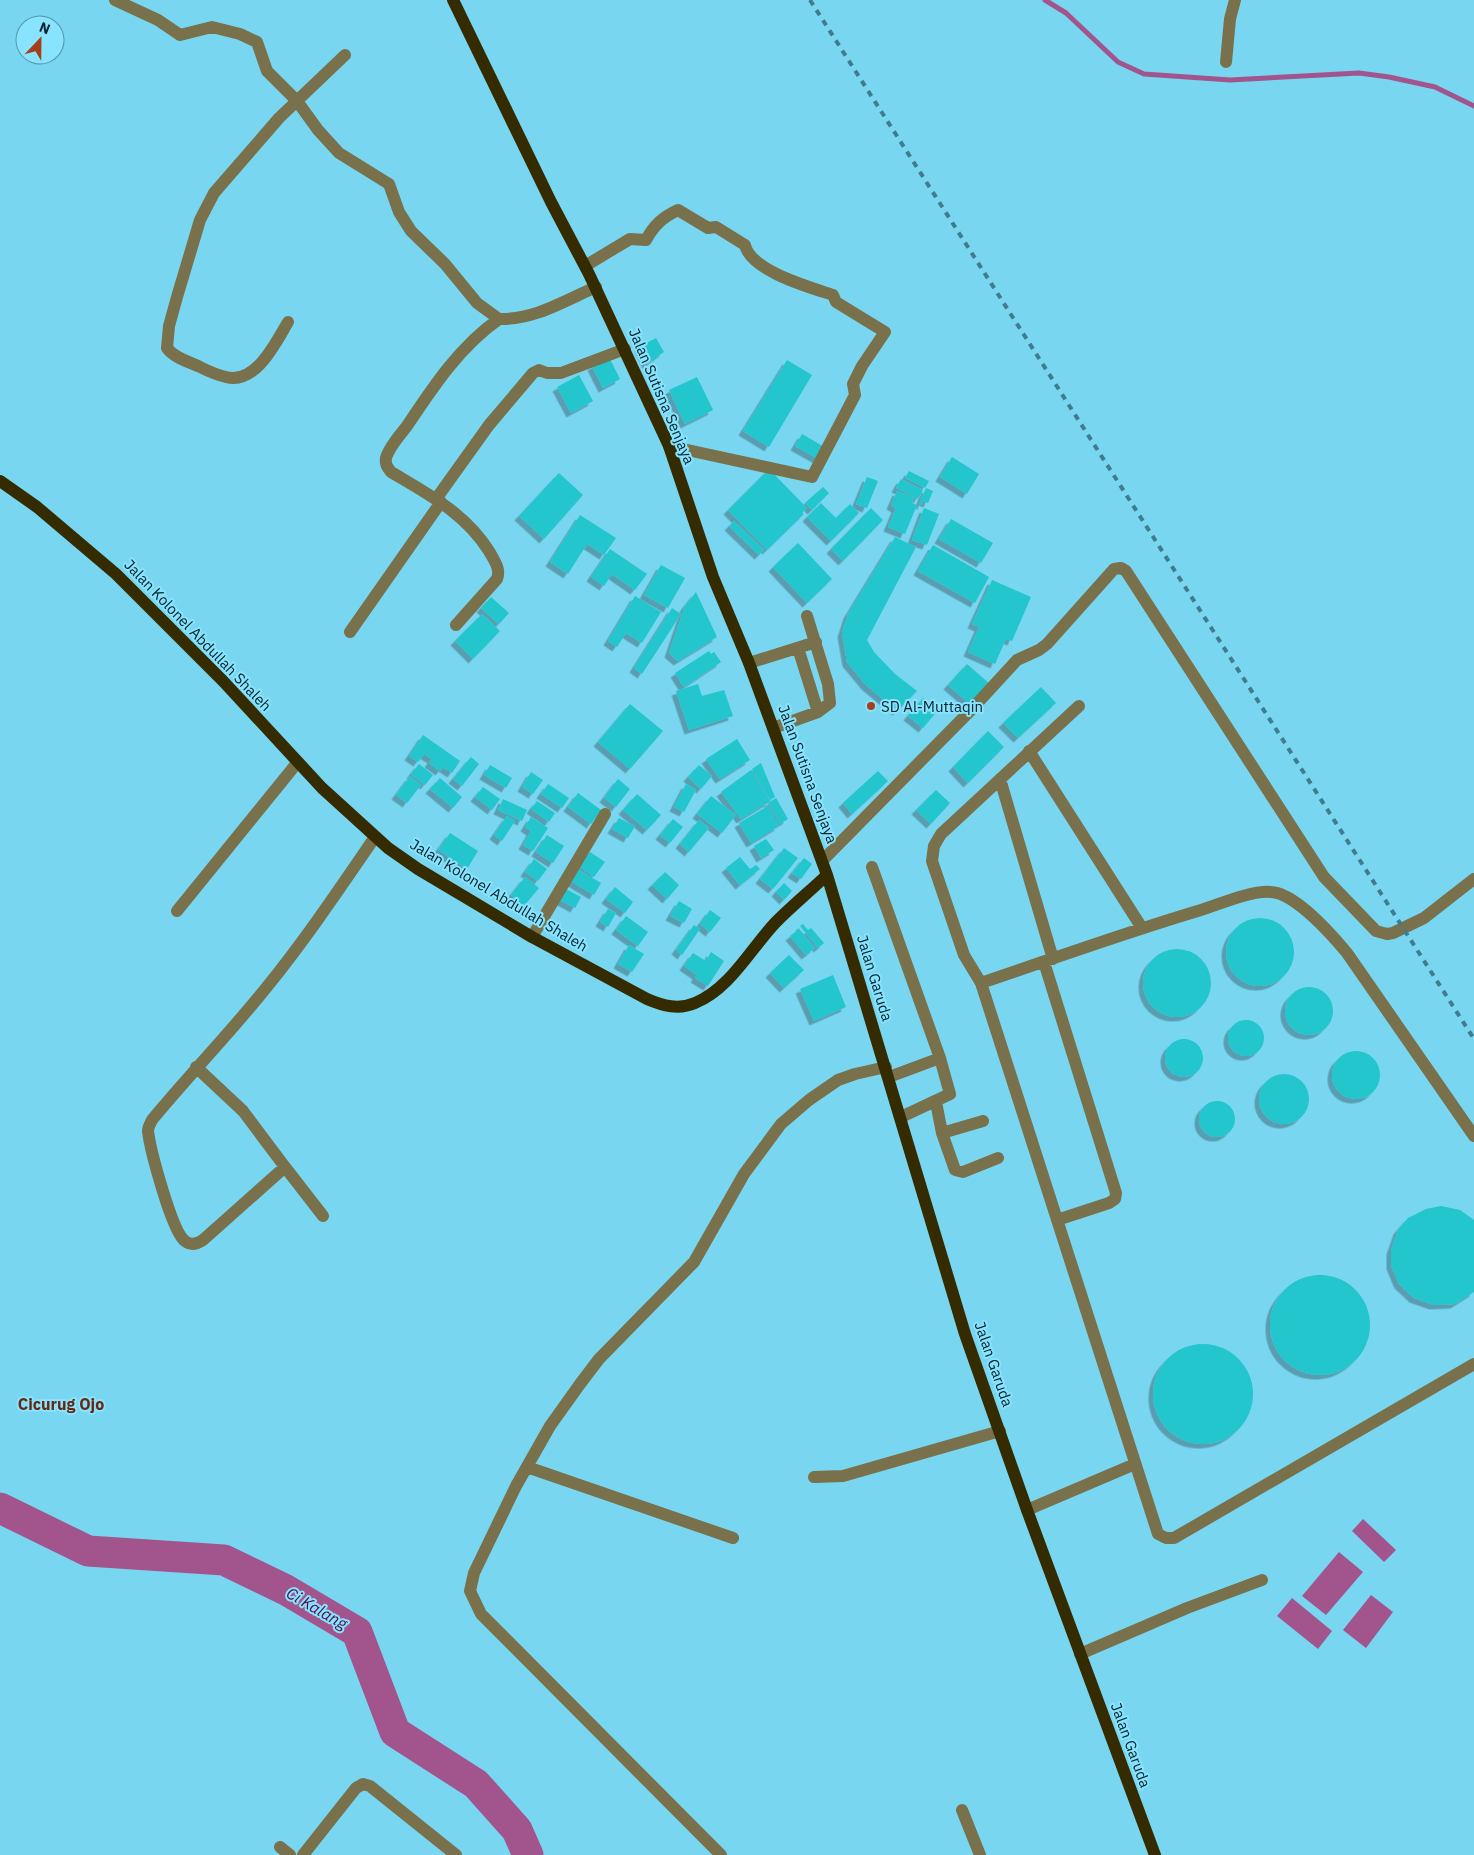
<svg xmlns="http://www.w3.org/2000/svg" width="1474" height="1855" viewBox="0 0 1474 1855" font-family="'IBM Plex Sans',sans-serif">
	<style>
		.water { fill: #a2558d }
		.lines { fill: none; stroke-linecap: round; stroke-linejoin: round }
		.stream { stroke: #a2558d; stroke-width: 5 }
		.river { stroke: #a2558d; stroke-width: 31 }
		.building { fill: #20c6cc; filter: url(#shadow) }
		.minor { stroke: #78714b; stroke-width: 12 }
		.major { stroke: #342c00; stroke-width: 12 }
		.rail { stroke: #3f7d8e; stroke-width: 4; stroke-dasharray: 6 6; stroke-linecap: butt }
		.poi-dot { fill: #a53f1a; stroke: #87e3fe; stroke-width: 2 }
		.labels { text-anchor: middle; dominant-baseline: central; stroke-width: 4; stroke-linejoin: round; paint-order: stroke }
		.street-label { font-size: 15px; fill: #04222a; stroke: #87e3fe }
		.poi-label { font-size: 15px; fill: #04222a; stroke: #87e3fe; text-anchor: start }
		.neighbourhood-label { font-size: 16px; font-weight: bold; fill: #692710; stroke: #87e3fe }
		.water-label { font-size: 16px; font-style: italic; fill: #540a44; stroke: #87e3fe }
	</style>
	<defs>
		<filter id="shadow"><feDropShadow dx="-4.5" dy="4.5" stdDeviation="0" flood-color="#0004"/></filter>
	</defs>
	<rect width="100%" height="100%" fill="#79d6f0"/>
	<path class="water" d="M1363,1519L1396,1550L1384,1562L1352,1531Z
		M1339,1552L1363,1572L1326,1615L1302,1596Z
		M1371,1595L1393,1612L1366,1648L1343,1630Z
		M1292,1598L1332,1631L1318,1649L1277,1616Z"/>
	<g class="lines">
		<path class="stream" d="M1045,0L1066,13L1118,62L1144,74L1230,80L1359,73L1389,77L1435,87L1474,106"/>
		<path class="river" d="M0,1508L88,1551L224,1560L286,1590L357,1632L395,1732L476,1784L517,1830L528,1855"/>
	</g>
	<path class="building" d="M656,338L664,352L647,364L639,347Z
		M609,357L620,379L603,388L592,366Z
		M787,360L812,375L769,447L743,431Z
		M579,375L593,401L571,413L557,387Z
		M697,377L713,410L685,424L669,390Z
		M802,434L826,448L820,460L795,446Z
		M952,457L979,474L967,494L940,477Z
		M769,469L807,508L802,513L804,514L767,550L728,510Z
		M909,471L929,481L925,488L905,478Z
		M559,473L583,495L544,539L519,516Z
		M867,477L878,481L867,508L856,504Z
		M901,479L923,490L918,499L896,488Z
		M823,487L829,493L812,510L805,503Z
		M926,488L933,491L928,503L923,501L922,505L919,504Z
		M897,491L914,498L912,503L917,505L905,534L888,527L896,508L891,505Z
		M821,503L836,518L850,504L859,513L831,541L807,517Z
		M871,508L883,520L843,561L831,549Z
		M924,508L939,514L927,545L912,540Z
		M580,515L616,538L604,555L587,544L568,574L550,562Z
		M951,519L993,543L981,563L939,539Z
		M734,521L764,550L759,555L729,526Z
		M895,537L916,547L867,640L874,652L895,674L917,691L897,711L866,685L847,662L842,633L848,614Z
		M798,543L832,579L807,603L773,567Z
		M933,545L989,577L975,603L918,571Z
		M610,549L647,574L635,590L612,574L604,586L591,577Z
		M661,565L685,578L668,608L644,595Z
		M992,580L1031,597L1012,641L1006,639L995,664L968,652L979,627L972,624Z
		M696,592L717,637L678,661L669,653L685,606Z
		M635,596L661,612L642,643L626,633L617,647L608,641Z
		M491,597L509,613L499,624L481,608Z
		M672,608L681,614L642,674L634,668Z
		M482,614L500,631L473,659L455,641Z
		M709,651L711,654L714,652L721,662L684,687L675,673Z
		M967,664L991,685L972,706L948,685Z
		M698,684L702,696L724,690L733,716L689,730L676,691Z
		M1041,687L1056,703L1018,738L1003,723Z
		M923,698L938,710L923,728L908,716Z
		M630,704L663,731L630,769L598,742Z
		M988,731L1004,747L968,783L953,767Z
		M423,735L460,761L452,773L443,767L440,771L429,763L432,759L424,754L418,762L409,756Z
		M737,739L750,760L720,779L706,759Z
		M471,757L479,764L462,786L453,779Z
		M761,763L775,797L770,800L752,769Z
		M419,764L433,775L425,785L411,774Z
		M490,765L512,778L506,788L484,775Z
		M699,765L712,776L701,789L688,777Z
		M751,770L770,801L741,819L721,792Z
		M878,771L888,781L852,814L843,803Z
		M531,772L543,780L533,794L522,787Z
		M410,776L421,785L407,803L396,795Z
		M440,778L462,797L453,808L430,789Z
		M618,779L630,789L616,807L604,798Z
		M548,784L569,798L562,808L541,794Z
		M686,784L696,790L684,812L674,807Z
		M483,787L500,799L492,810L475,797Z
		M936,790L950,803L931,824L916,810Z
		M578,793L601,810L591,824L568,807Z
		M637,794L661,815L647,830L623,810Z
		M711,796L736,815L722,833L697,814Z
		M776,798L788,819L780,824L768,803Z
		M503,799L527,810L522,821L498,810Z
		M537,801L555,813L549,822L531,809Z
		M768,806L779,826L751,843L739,823Z
		M507,816L515,821L502,841L494,835Z
		M531,817L548,828L533,851L523,845L531,831L525,827Z
		M619,818L635,826L628,838L612,829Z
		M673,819L683,827L670,843L660,835Z
		M699,820L709,828L689,852L680,844Z
		M450,833L478,851L467,869L438,850Z
		M547,835L564,846L553,863L536,852Z
		M766,839L774,850L761,858L754,846Z
		M784,848L798,858L773,889L760,879Z
		M590,852L605,862L594,877L579,866Z
		M740,857L750,869L756,865L760,869L740,885L726,868Z
		M804,858L812,864L801,879L792,873Z
		M534,859L547,869L538,881L525,872Z
		M576,868L601,883L594,895L569,880Z
		M665,872L679,885L667,899L652,885Z
		M525,877L539,888L524,906L511,895Z
		M784,883L792,891L784,900L776,892Z
		M615,887L633,902L625,913L606,899Z
		M566,889L581,897L575,908L560,900Z
		M679,901L692,909L684,923L670,916Z
		M608,909L616,913L608,927L600,922Z
		M710,910L721,918L710,932L700,924Z
		M626,916L648,932L638,946L616,930Z
		M1226 952a34 34 0 1 1 68 0a34 34 0 1 1-68 0Z
		M803,924L808,930L811,928L824,943L818,948L800,926Z
		M694,925L700,929L682,955L676,950Z
		M799,929L815,948L806,955L790,936Z
		M629,945L644,954L632,972L618,964Z
		M1143 983a34 34 0 1 1 68 0a34 34 0 1 1-68 0Z
		M711,952L724,961L708,986L695,978L697,975L684,966L693,953L706,961Z
		M789,955L804,970L784,988L770,973Z
		M833,975L846,1007L814,1021L800,989Z
		M1285 1011a24 24 0 1 1 48 0a24 24 0 1 1-48 0Z
		M1228 1038a18 18 0 1 1 36 0a18 18 0 1 1-36 0Z
		M1165 1058a19 19 0 1 1 38 0a19 19 0 1 1-38 0Z
		M1332 1075a24 24 0 1 1 48 0a24 24 0 1 1-48 0Z
		M1259 1099a25 25 0 1 1 50 0a25 25 0 1 1-50 0Z
		M1199 1119a18 18 0 1 1 36 0a18 18 0 1 1-36 0Z
		M1441,1206L1460,1210L1474,1220V1292L1455,1304L1434,1305L1414,1298L1399,1284L1391,1265V1250L1398,1230L1408,1218L1426,1209Z
		M1270 1325a50 50 0 1 1 100 0a50 50 0 1 1-100 0Z
		M1153 1394a50 50 0 1 1 100 0a50 50 0 1 1-100 0Z"/>
	<g class="lines">
		<path class="minor" d="M115,0L158,20L180,35L212,27L240,34L257,42L267,71L297,101L318,130L339,153L389,184L399,212L411,231L445,264L477,303L499,319C534,320 564,301 596,287
			M1226,62L1230,19L1235,0
			M585,266L630,239L646,240C654,225 663,217 678,210L708,228L716,227L745,245C751,271 809,287 833,295L836,302L885,332L862,366L853,384L855,395L812,477L669,446
			M288,322C276,342 256,385 226,377C217,375 208,371 200,367C190,362 174,358 167,348L169,326L177,297L200,220L214,193L279,118L345,55
			M436,499L489,425L533,373L539,370L547,373H561L625,349
			M456,625L497,579C501,569 494,560 489,551C465,513 428,494 391,472C387,467 385,464 386,458C389,447 400,435 407,426C433,387 460,346 499,319
			M350,632L441,502
			M798,648L818,712
			M749,663L816,642
			M1079,706L941,834L934,846L932,861L964,955L981,983L1158,1534L1166,1538H1174L1474,1364
			M773,728L818,712L830,703L828,684L807,616
			M1029,751L1142,928
			M1000,779L1053,959
			M822,861L971,710L1017,660L1039,650L1047,644L1114,569L1121,568L1126,571L1324,877L1376,931L1387,934L1393,933L1424,918L1474,879
			M872,867L940,1058L950,1094L901,1117
			M177,911L297,763
			M532,937L605,814
			M1044,962L1116,1193L1115,1199L1109,1203L1057,1220
			M981,983C1055,958 1127,932 1201,910C1220,904 1252,890 1271,892C1295,893 1332,935 1347,953L1474,1136
			M196,1067L243,1111L285,1167
			M889,1077L940,1058
			M936,1102L942,1133L955,1170L963,1172L998,1158
			M942,1133L983,1121
			M323,1216L285,1167L203,1240C197,1244 191,1246 185,1241C172,1232 150,1149 148,1131C148,1127 150,1124 152,1120C189,1075 230,1033 266,988C305,940 340,888 375,837
			M527,1467L733,1538
			M814,1477L843,1476L1000,1431
			M1027,1510L1135,1464
			M1080,1654L1187,1608L1262,1580
			M962,1810L980,1855
			M280,1847L290,1855
			M303,1855L356,1788L363,1784L370,1786L456,1855
			M721,1855L481,1614L470,1591L474,1573L516,1486L550,1426L580,1384L599,1359L694,1262L744,1174L781,1124L809,1100L838,1080L855,1074L886,1067"/>
		<path class="major" d="M453,0L551,202L589,274L669,446L713,577L749,663L827,875L965,1334L1027,1510L1155,1855
			M0,481L37,507L116,574L223,681L322,788L388,848L418,869L532,937L647,999C663,1006 679,1010 695,1003C730,989 751,948 776,922C792,906 810,891 827,875"/>
		<path class="rail" d="M810,0L1474,1039"/>
	</g>
	<circle class="poi-dot" cx="871" cy="706" r="5"/>
	<g class="labels">
		<g class="street-label">
			<text transform="translate(662 396) rotate(67)">Jalan Sutisna Senjaya</text>
			<text transform="translate(198 635) rotate(46)">Jalan Kolonel Abdullah Shaleh</text>
			<text transform="translate(808 774) rotate(70)">Jalan Sutisna Senjaya</text>
			<text transform="translate(499 895) rotate(31)">Jalan Kolonel Abdullah Shaleh</text>
			<text transform="translate(875 978) rotate(73)">Jalan Garuda</text>
			<text transform="translate(994 1364) rotate(71)">Jalan Garuda</text>
			<text transform="translate(1131 1745) rotate(70)">Jalan Garuda</text>
		</g>
		<g class="poi-label">
			<text x="881" y="706">SD Al-Muttaqin</text>
		</g>
		<g class="neighbourhood-label">
			<text x="61" y="1404">Cicurug Ojo</text>
		</g>
		<g class="water-label">
			<text transform="translate(317 1608) rotate(30)">Ci Kalang</text>
		</g>
	</g>
	<g transform="translate(40 40) rotate(22)"><circle r="24" fill="#87e3fe" stroke="#5396a9"/>
	<path d="M0-4L9 19L0 12L-9 19Z" fill="#a53f1a"/>
	<text y="-8" font-size="14" font-weight="bold" text-anchor="middle" fill="#04222a">N</text>
	</g>
</svg>
